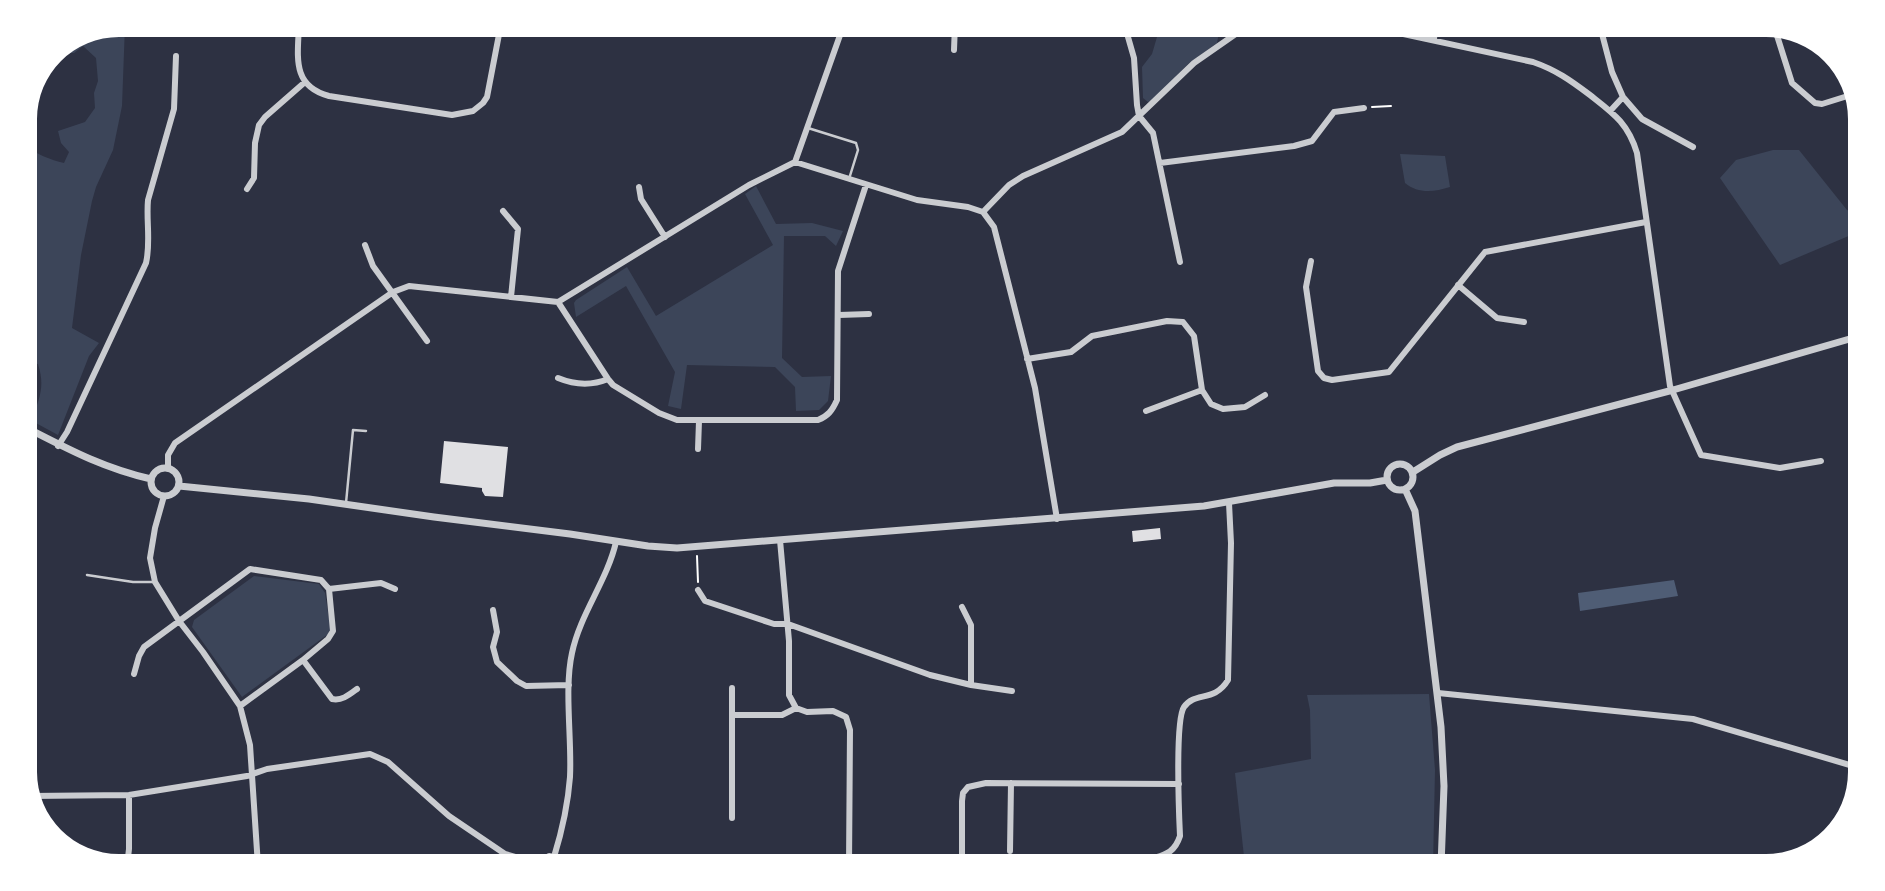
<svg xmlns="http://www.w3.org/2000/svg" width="1885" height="891" viewBox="0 0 1885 891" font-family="Commissioner,sans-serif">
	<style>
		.green { fill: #3c4559 }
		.water { fill: #4f5d75 }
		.building { fill: #e0e0e3 }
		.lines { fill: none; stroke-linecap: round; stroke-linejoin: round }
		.path { stroke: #fff; stroke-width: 2 }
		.service { stroke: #caccd0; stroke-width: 2.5 }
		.minor { stroke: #caccd0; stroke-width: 6 }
		.tertiary { stroke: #caccd0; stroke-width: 7 }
	</style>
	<rect width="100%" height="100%" fill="#2d3142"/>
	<path class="green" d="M118,25H125L122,106L113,150L96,187L92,201L81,255L72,328L99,343L89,356L58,435L34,422L32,419C40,397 45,386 38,364L28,362L25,338L29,336L25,268V145C35,154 51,160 64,163L69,152L61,143L58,131L85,122L95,108L94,93L98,81L96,58L83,46L74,53H58L57,50Z
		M1163,31L1219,32L1217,43L1188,64L1153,100L1148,102L1143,98L1142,67L1152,54L1157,37Z
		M1773,150H1799L1847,210L1860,216V236L1851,235L1780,265L1720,178L1736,160Z
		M1400,154L1445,156L1450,187C1434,192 1418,194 1405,183Z
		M756,186L776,224L812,223L843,231L836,246L825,236H784L782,358L802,377L831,376L828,401L819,410L796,411L795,387L775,367L687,365L681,409L668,406L675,372L626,286L576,317L574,303L576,300L627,267L656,316L773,245L745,194Z
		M254,576L319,584L325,593L331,632L242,697L192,627L194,620Z
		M1429,694L1435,770L1433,866H1245L1235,773L1311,759L1310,710L1307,695Z"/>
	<path class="water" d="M1674,580L1678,596L1580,611L1578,593Z"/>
	<path class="building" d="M444,441L508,447L503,497L485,496L482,491V488L440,483Z
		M1160,528L1161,539L1133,542L1132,531Z"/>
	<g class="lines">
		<path class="path" d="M1372,107L1391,106
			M697,556L698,582"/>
		<path class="service" d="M808,128L856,143L858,150L849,179
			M346,503L353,430L366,431
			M87,575L133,582H155"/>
		<path class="minor" d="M299,24C298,56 291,86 329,96L452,115L473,111L483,103L487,97L501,24
			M1357,24L1533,62C1556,70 1570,80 1590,95C1613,113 1628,123 1637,153L1670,386L1701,455L1780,468L1821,461
			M1601,24V30L1612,72L1623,97L1611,110
			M1774,26L1792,83L1815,103L1822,104L1854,94
			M1128,37L1134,58L1137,105L1139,116L1153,133L1180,262
			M1434,40L1435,24
			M954,50L955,24
			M1623,97L1642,119L1693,147
			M795,162L917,200L968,207L983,212
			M1160,163L1294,146L1312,141L1334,112L1364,108
			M639,187L641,199L665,237
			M247,189L254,178L255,143L259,125L265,117L305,82
			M503,211L518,229L511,297
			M983,212L1009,185L1023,176L1122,132L1194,63L1250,24
			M983,212L994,227L1035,388L1057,519
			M365,245L373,266L427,341
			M1311,261L1306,287L1318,371L1324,378L1332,380L1389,372L1485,252L1646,222
			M1458,285L1497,318L1524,322
			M558,302L608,379L613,385L659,413L677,420H818C828,416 832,411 837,400L838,271L866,185
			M839,315L869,314
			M1027,359L1071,352L1092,336L1167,321L1183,322L1194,336L1202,390L1211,404L1223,409L1245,407L1265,395
			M558,378C575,385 591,386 608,379
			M1146,411L1202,390
			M58,446L67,432L146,263C151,242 146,221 148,200L174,109L176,56
			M698,449L699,421
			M168,468V455L175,443L393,292L409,286L558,302L749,185L795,162L844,24
			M164,496L155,528L150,558L155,582L179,621L203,652L240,706L250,745L258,866
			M780,540L789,641V695L796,708L807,712L833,711L846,717L850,730L849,866
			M329,589L381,583L395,589
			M698,590L705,601L774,624H788L930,675L971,685L1012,691
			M962,607L971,625V685
			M493,610L497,632L493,647L497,662L517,681L526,686L569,685
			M303,660L332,699C342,701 349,695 357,689
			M134,674L139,656L144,647L250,569L321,580L329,589L333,631L328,639L303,660L240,706
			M732,688V715
			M1438,693L1693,719L1860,768
			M30,796L129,795L247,776L267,769L370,754L388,762L449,816L505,854L543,865
			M732,818V715H782L796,708
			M1010,851L1011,783
			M554,857C562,831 568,804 570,777C572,739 564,689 572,653C580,614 607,581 616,542
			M127,866L129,849V795
			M543,866V860L549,856L556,858L557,866
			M962,866V801L963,793L968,787L986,783L1179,784
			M1137,866C1154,853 1172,861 1180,836C1179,815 1175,720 1184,707C1195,691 1214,703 1228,680L1231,543L1229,503"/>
		<path class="tertiary" d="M25,427C68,449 103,468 151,479
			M1387 477a13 13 0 1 1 26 0a13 13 0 1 1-26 0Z
			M151 482a14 14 0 1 1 28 0a14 14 0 1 1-28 0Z
			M1413,472L1440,455L1457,447L1673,390L1860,336
			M179,486L309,499L434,517L570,534L648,546L677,548L1204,506L1334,483H1370L1387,480
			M1405,489L1415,511L1441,727L1444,786L1441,866"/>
	</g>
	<path d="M0 0H1885V891H0ZM119 37H1766A82 82 0 0 1 1848 119V772A82 82 0 0 1 1766 854H119A82 82 0 0 1 37 772V119A82 82 0 0 1 119 37Z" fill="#fff" fill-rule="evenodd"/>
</svg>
